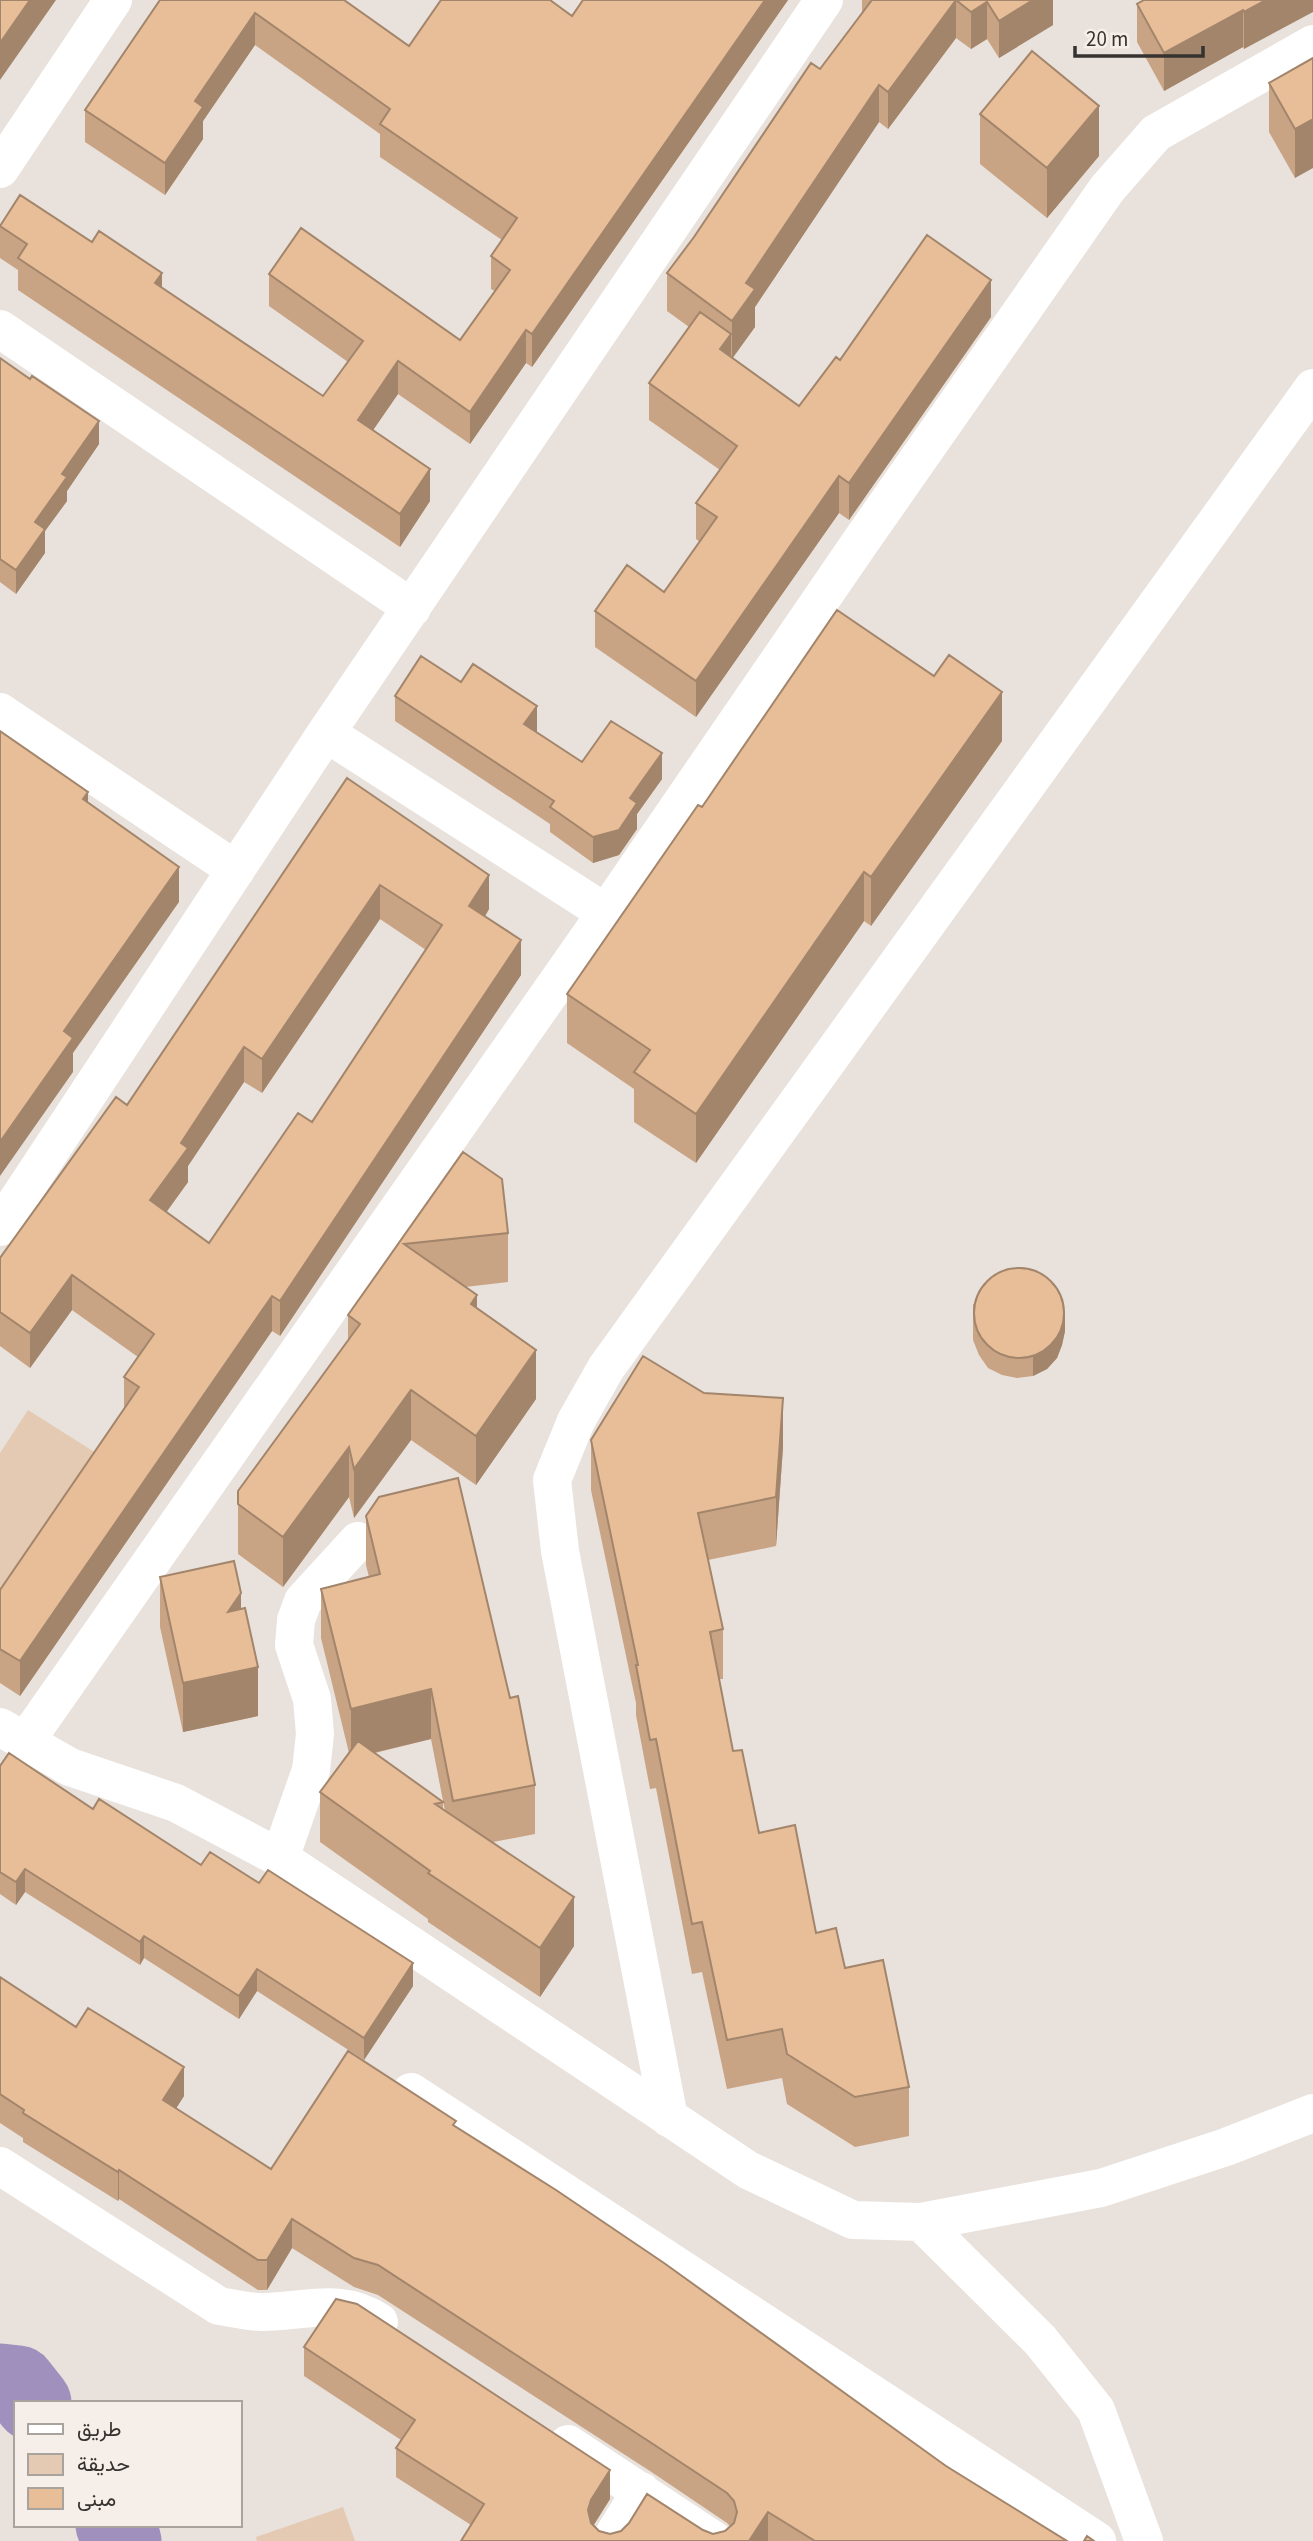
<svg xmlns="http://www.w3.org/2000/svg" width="1313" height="2541" viewBox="0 0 1313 2541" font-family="'Source Sans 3',Vazirmatn,sans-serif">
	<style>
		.green { fill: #e5cab3 }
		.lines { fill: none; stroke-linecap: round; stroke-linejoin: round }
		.river { stroke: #a090be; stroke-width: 77 }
		.minor { stroke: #fff; stroke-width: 38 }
		.wall { fill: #c8a384; fill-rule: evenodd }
		.shaded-wall { fill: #a2856b }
		.building { fill: #e8be99; stroke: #a2856b; stroke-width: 2; fill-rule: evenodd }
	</style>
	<rect width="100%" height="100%" fill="#e9e1db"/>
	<path class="green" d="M28,1410L96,1453L0,1596V1453Z
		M343,2507L355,2541H257L256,2537Z"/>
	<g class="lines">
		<path class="river" d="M0,2382L18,2384L33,2403
			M114,2525L123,2541"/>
		<path class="minor" d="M0,169L113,0
			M0,329L412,608
			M0,712L236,870
			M326,733L606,913
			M0,1227L326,733L824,0
			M0,1727L70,1767L176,1803L280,1858L748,2170L853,2220L921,2222L1101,2188L1226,2147L1313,2113
			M25,1742L606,913L859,544L1107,189L1156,133L1313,44
			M280,1858L311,1770L315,1734L312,1699L294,1645L296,1620L303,1601L358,1541
			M411,2092L1097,2541
			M669,2118L560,1551L552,1480L576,1421L606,1368L1313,388
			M0,2166L219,2306C233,2308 248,2312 262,2312C306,2312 340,2296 379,2322
			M921,2222L1040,2340L1096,2410L1144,2541
			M568,2444L715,2541
			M610,2541L641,2491"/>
	</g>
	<path class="wall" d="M160,0H344L409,46L572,16L583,0H788L532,367L526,363L470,444L398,394L373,430L430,501L400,547L18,290V270L0,258V225L162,288L323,396L348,362L269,306V274L460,340L495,291L491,289V256L502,240L380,157V134L255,45L203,121V139L165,195L85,142V110Z
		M862,0H1053V25L999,58L987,39L971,49L956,38L888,129L879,122L755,307V327L732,358L799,406L840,360L991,317L849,520L839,513L696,717L595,647V611L664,592L700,542L696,539V503L720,470L649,420V383L689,327L667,311V273L862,13Z
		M1313,0L1244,49L1243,47L1164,91L1137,42V4Z
		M1313,58L1295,178L1269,132V83Z
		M980,114L1099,156L1047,218L980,164Z
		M0,358L99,444L67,491V501L45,531V553L16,594L0,582Z
		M395,696L536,732L582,762L662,779L637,814V829L619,855L593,863L550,832V824L395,721Z
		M1002,741L871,926L864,921L696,1163L634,1122V1089L567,1043V994L702,807Z
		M347,778L489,909L485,917L521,975L280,1336L272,1331L20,1696L0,1683V1590L124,1409V1377L138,1357L72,1310L30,1368L0,1346V1258L127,1105ZM380,919L426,950L312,1122L209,1243L166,1212L188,1182V1166L244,1082L262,1093Z
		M463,1152L508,1233V1282L465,1287L477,1308L536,1399L476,1485L411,1440L354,1518L349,1497L283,1587L238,1554V1491L348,1341V1315Z
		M973,1304L1065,1331L1062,1345L1057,1358L1047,1369L1033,1376L1017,1378L1002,1375L988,1368L979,1355L973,1340Z
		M591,1440L783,1447L776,1546L708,1560L723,1629V1679H719L733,1751L759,1833L816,1933L845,1968L909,2087V2136L855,2147L787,2104L782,2078L727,2089L702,1972L692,1974L656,1788L650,1789L636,1715V1703L591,1490Z
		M366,1516L510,1698L535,1785V1834L493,1842L574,1946L540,1997L428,1922V1919L320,1842V1792L349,1753L321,1638V1589L369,1577L366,1565ZM431,1739L445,1811L443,1809V1802L375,1753Z
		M160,1577L241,1609L258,1716L183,1732L160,1627Z
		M0,1766L93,1809L201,1865L413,1986L364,2060L257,1991L239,2019L144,1958L140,1965L25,1892L16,1905L0,1894Z
		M0,1977L184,2096L176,2108L271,2169L456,2126L946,2466L1067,2541H461L471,2525L396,2477V2448L401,2440L304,2376V2347L610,2499L594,2525L599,2531L610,2534L703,2530L713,2534L725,2531L730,2526L727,2523L653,2473L378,2295L354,2287L292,2248L267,2290H258L119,2199L118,2201L23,2142V2138L0,2123Z"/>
	<path class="shaded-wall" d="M30,0H56L0,80V43Z
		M765,0H788L532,367V334Z
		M956,0V38L888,129V92Z
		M1033,0H1053V25L999,58V21Z
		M1266,0H1313V12L1244,49V12Z
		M987,2V39L971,49V12Z
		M1243,10V47L1164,91V53Z
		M255,13V45L203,121V139L165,195V163L195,101Z
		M879,85V122L755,307V327L732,359V321L746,283Z
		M1099,106V156L1047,218V168Z
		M1313,119V168L1295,178V129Z
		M162,273V305L155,283Z
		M991,280V317L849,520V483Z
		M526,330V363L470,444V412Z
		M731,334V370L720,349Z
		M398,361V394L358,452V420Z
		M99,421V444L67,491V501L45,531V553L16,594V570L35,522L62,474Z
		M430,469V501L400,547V514Z
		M839,476V513L696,717V681Z
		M1002,692V741L871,926V877Z
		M537,706V732L524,724Z
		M662,753V779L637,814V829L619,855L593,863V837L630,798Z
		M88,792V826L83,799Z
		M179,867V902L73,1053V1072L0,1176V1142L64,1031Z
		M864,872V921L696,1163V1114Z
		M489,875V909L469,941V906Z
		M380,885V919L262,1093V1059Z
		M521,940V975L280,1336V1301Z
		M244,1047V1082L188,1166V1182L150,1235V1200L181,1143Z
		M72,1275V1310L30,1368V1333Z
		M477,1295V1345L471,1304Z
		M272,1296V1331L20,1696V1661Z
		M1065,1310V1331L1062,1345L1057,1358L1047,1369L1033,1376V1356Z
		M536,1350V1399L476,1485V1436Z
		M411,1390V1440L354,1518V1469Z
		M783,1398V1447L776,1546V1497Z
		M349,1447V1497L283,1587V1537Z
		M241,1593V1643L228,1612Z
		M258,1667V1716L183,1732V1683Z
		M431,1689V1739L351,1758V1709Z
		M25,1869V1892L16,1905V1882Z
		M574,1897V1946L540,1997V1948Z
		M144,1936V1958L140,1965V1942Z
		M413,1963V1986L364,2060V2038Z
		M257,1969V1991L239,2019V1996Z
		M184,2067V2096L163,2129V2100Z
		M119,2170V2199L118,2201V2172Z
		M292,2219V2248L267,2290V2260Z
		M610,2470V2499L591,2529L588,2510L591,2500Z
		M768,2512V2541H749Z"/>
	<path class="building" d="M0,0H30L0,43Z
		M160,0H344L409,46L441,0H550L572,16L583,0H765L532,334L526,330L470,412L398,361L358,420L430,469L400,514L18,258L27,244L0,226L20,195L92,242L99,231L162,273L155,283L323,396L363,341L269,274L301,228L460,340L510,270L491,256L517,218L380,124L390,109L255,13L195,101L203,107L165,163L85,110Z
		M872,0H1033L999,21L987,2L971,12L956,0L888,92L879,85L746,283L755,289L732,321L667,273L694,237L811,63L820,69Z
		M1144,0H1266L1244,12L1243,10L1164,53L1137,4Z
		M1032,51L1099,106L1047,168L980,114Z
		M1313,58V119L1295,129L1269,83Z
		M927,235L991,280L849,483L839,476L696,681L595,611L627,565L664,592L717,517L696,503L737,446L649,383L700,312L731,334L720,349L799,406L836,357L840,360Z
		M0,358L30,379L32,376L99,421L62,474L67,477L35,522L45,529L16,570L0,559Z
		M837,610L934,676L949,655L1002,692L871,877L864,872L696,1114L634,1072L650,1050L567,994L698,805L702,807Z
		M421,656L461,682L473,664L537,706L524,724L582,762L611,721L662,753L630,798L637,803L619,830L593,837L550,807L554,801L395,696Z
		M0,731L88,792L83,799L179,867L64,1031L73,1038L0,1142Z
		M347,778L489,875L469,906L521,940L280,1301L272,1296L20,1661L0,1649V1590L139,1387L124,1377L154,1334L72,1275L30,1333L0,1312V1258L116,1097L127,1105ZM380,885L442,925L312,1122L298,1113L209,1243L150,1200L188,1148L181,1143L244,1047L262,1059Z
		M463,1152L502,1179L508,1233L404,1244L477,1295L471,1304L536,1350L476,1436L411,1390L354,1469L349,1447L283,1537L238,1504V1491L360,1324L348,1315Z
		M974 1313a45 45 0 1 1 90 0a45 45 0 1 1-90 0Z
		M643,1356L704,1393L783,1398L776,1497L698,1513L723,1629L710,1632L733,1751L742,1750L759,1833L795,1825L816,1933L836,1928L845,1968L883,1960L909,2087L855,2097L787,2054L782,2029L727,2040L702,1922L692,1924L656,1739L650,1740L636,1665H638L591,1440Z
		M458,1478L510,1698L518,1696L535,1785L453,1801L431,1689L351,1709L321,1589L380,1574L366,1516L379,1497Z
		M234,1561L241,1593L228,1612L245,1608L258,1667L183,1683L160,1577Z
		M358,1741L443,1802L435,1804L574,1897L540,1948L428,1873L430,1871L320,1792Z
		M9,1753L93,1809L99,1799L201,1865L210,1852L259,1883L268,1870L413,1963L364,2038L257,1969L239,1996L144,1936L140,1942L25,1869L16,1882L0,1872V1766Z
		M0,1977L76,2027L88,2008L184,2067L163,2100L271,2169L348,2051L456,2121L453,2125L556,2190L664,2263L946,2466L1067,2541H815L768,2512L749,2541H461L484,2504L396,2448L415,2420L304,2347L336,2299L357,2304L610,2470L591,2500L588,2510L591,2523L599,2531L610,2534L621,2531L629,2523L647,2494L703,2530L713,2534L725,2531L734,2523L737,2512L734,2501L727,2493L653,2444L378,2265L354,2258L292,2219L267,2260H258L119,2170L118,2172L23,2113L24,2110L0,2094Z
		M1087,2536L1094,2541H1084Z"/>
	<rect x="14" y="2401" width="228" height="126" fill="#f6eee8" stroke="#a9a39e" stroke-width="2"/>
	<rect x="28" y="2424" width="35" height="10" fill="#ffffff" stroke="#a9a39e" stroke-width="2"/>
	<text x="77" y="2436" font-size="21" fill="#353230">طريق</text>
	<rect x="28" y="2454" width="35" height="21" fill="#e5cab3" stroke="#a9a39e" stroke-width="2"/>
	<text x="77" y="2471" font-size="21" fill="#353230">حديقة</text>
	<rect x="28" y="2488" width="35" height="21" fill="#e8be99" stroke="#a9a39e" stroke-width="2"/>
	<text x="77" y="2506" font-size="21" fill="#353230">مبنى</text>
	<path d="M1075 46v10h128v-10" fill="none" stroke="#353230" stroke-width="3.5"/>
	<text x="1086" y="46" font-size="21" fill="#353230" stroke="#f6eee8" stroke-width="5" paint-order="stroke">20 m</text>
</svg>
